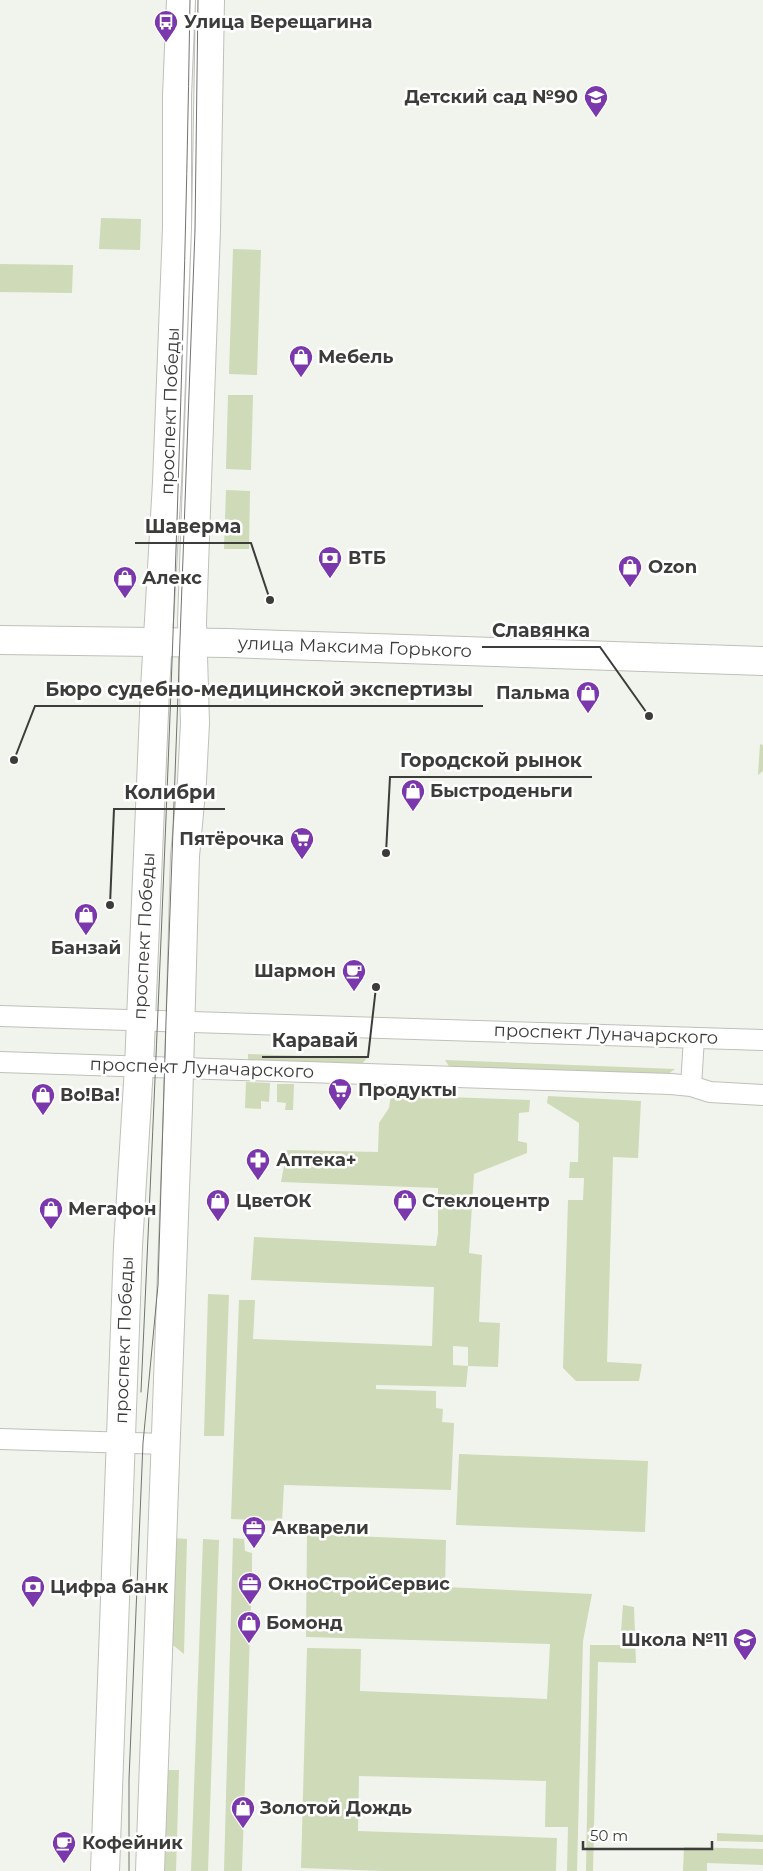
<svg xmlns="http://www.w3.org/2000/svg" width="763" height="1871" viewBox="0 0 763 1871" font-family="Montserrat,sans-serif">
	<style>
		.green { fill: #cedab8; fill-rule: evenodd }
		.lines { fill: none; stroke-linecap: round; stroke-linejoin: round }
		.street-casing { stroke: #bec1b9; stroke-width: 22 }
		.secondary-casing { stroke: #bec1b9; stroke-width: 30 }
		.primary-casing { stroke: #bec1b9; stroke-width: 30 }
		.street { stroke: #fff; stroke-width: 20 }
		.secondary { stroke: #fff; stroke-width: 28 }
		.primary { stroke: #fff; stroke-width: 28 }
		.tram { stroke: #72746f; stroke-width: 1 }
		.labels { text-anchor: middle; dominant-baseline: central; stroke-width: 5; stroke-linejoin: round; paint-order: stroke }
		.poi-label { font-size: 18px; font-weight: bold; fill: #3c3d3a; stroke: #fff; text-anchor: start }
		.street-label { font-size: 18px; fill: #3c3d3a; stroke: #fff }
		.leader { fill: none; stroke: #3c3d3a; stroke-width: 2 }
		.callout-dot { fill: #3c3d3a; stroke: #fff; stroke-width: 2 }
		.callout-label { font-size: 19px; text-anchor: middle; font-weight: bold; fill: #3c3d3a; stroke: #fff; stroke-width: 5; stroke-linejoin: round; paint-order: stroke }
	</style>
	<rect width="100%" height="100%" fill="#f1f4ec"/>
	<path class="green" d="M101,218L141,219L140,250L99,249Z
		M233,249L261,250L257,375L229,374Z
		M0,264L73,265L72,293L0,292Z
		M228,395H253L251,470L226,469Z
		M226,490L250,491L249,549H224Z
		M760,744L763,745V771L758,775Z
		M248,1054L367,1058L359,1067L248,1063Z
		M445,1060L675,1069L664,1077L452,1071Z
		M246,1082L270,1083L269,1102L261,1101V1109L245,1108Z
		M277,1084H294L293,1110H285L286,1103L277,1102Z
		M391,1095L530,1100L529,1112L519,1113L518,1141L527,1143V1153L474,1174L469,1253L482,1255L479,1322L500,1323L498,1367L468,1366L466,1387L376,1385V1389L436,1391V1408L443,1409L442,1422L454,1423L451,1490L284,1485L282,1521L231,1519L239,1300H255L253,1339L432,1346L434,1287L251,1280L254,1237L436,1246L438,1233V1188L281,1182L287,1150L378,1152L379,1123L389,1108ZM453,1346L468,1347V1366L453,1365Z
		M548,1096L641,1101L638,1158L613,1157L607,1362L642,1364L639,1381H576L563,1368L568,1200H583L584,1178H569L570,1162H578L579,1123L547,1103Z
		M208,1294L229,1295L224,1436H204Z
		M459,1454L648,1461L645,1532L456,1525Z
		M307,1534L446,1540L445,1587L592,1594L583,1641L577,1871H567L568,1827H545L546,1781L359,1776L358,1831L557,1838L556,1871H383L301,1868L307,1648L361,1649L360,1691L547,1699L550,1644L306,1637Z
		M173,1538L187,1539L184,1654L168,1641Z
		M233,1538L244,1539L245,1551L252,1553V1573L242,1871H224Z
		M203,1539L219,1540L208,1871H191Z
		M623,1605L634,1607L636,1663L598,1662L593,1871H586L590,1645H620Z
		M165,1770H179L176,1871H161Z
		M717,1833L763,1835V1842L717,1841Z
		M684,1847L763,1849V1865L707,1863V1871H683Z"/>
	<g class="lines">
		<g class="street-casing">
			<path id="street" d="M0,1016L763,1040
				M0,1062L671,1084L691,1086L710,1092L763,1095
				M691,1086L694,1038
				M0,1439L166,1444"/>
		</g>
		<g class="secondary-casing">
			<path id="secondary" d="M0,640L227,643L763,661"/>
		</g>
		<g class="primary-casing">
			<path id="primary" d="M105,1871L128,1246L139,1067L155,689L167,482L177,228V96L181,0
				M150,1871L178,1107L185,856L192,781L195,723L192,622L206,229L210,0"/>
		</g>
		<use href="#street" class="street"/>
		<use href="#secondary" class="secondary"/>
		<use href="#primary" class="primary"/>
		<path class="tram" d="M141,1392C162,928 183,464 190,0
			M129,1871V1779L143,1443L158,1285L166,1021L195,230L198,0"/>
	</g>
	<defs>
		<g id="bus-pin" transform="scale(1.25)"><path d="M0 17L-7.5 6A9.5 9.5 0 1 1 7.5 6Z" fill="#7a38ac" stroke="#fff"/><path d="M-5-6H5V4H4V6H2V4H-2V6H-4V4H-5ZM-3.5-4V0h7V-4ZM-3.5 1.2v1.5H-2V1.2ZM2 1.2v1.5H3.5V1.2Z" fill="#fff"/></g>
		<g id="school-pin" transform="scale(1.25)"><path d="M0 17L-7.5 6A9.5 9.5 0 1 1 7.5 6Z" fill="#7a38ac" stroke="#fff"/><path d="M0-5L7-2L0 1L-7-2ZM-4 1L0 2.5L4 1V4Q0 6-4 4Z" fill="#fff"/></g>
		<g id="shop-pin" transform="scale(1.25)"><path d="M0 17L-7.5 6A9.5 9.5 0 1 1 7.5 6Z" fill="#7a38ac" stroke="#fff"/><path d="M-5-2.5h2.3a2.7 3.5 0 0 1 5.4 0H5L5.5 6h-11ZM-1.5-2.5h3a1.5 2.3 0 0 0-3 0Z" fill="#fff"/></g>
		<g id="bank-pin" transform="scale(1.25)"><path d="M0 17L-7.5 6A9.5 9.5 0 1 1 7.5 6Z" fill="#7a38ac" stroke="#fff"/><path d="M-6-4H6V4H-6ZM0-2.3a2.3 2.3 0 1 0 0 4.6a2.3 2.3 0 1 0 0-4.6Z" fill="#fff"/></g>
		<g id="supermarket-pin" transform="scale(1.25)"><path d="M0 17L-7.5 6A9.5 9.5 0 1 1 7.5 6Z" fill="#7a38ac" stroke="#fff"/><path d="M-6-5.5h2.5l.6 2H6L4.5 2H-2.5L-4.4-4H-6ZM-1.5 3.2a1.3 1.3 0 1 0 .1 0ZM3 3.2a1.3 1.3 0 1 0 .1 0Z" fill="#fff"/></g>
		<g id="cafe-pin" transform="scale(1.25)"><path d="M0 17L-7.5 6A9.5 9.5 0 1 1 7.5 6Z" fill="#7a38ac" stroke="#fff"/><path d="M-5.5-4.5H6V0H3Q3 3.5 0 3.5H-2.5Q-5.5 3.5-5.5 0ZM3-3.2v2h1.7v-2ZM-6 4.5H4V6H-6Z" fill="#fff"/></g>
		<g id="pharmacy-pin" transform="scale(1.25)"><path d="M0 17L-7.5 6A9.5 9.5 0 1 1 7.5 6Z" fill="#7a38ac" stroke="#fff"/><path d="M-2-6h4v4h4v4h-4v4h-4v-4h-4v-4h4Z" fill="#fff"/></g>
		<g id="office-pin" transform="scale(1.25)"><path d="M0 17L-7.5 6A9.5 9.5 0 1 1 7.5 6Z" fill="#7a38ac" stroke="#fff"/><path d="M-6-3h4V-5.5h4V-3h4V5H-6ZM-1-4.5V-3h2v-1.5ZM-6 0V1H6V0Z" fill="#fff"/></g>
	</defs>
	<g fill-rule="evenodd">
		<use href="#bus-pin" x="166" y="22"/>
		<use href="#school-pin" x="596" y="97"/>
		<use href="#shop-pin" x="301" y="357"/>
		<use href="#bank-pin" x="330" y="558"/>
		<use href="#shop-pin" x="630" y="567"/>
		<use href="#shop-pin" x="125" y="578"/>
		<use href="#shop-pin" x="588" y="693"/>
		<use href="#shop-pin" x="413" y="791"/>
		<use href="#supermarket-pin" x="302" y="839"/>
		<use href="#shop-pin" x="86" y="915"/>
		<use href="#cafe-pin" x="354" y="971"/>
		<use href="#supermarket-pin" x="340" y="1090"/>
		<use href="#shop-pin" x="43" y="1095"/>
		<use href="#pharmacy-pin" x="258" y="1160"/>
		<use href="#shop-pin" x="218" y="1201"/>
		<use href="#shop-pin" x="405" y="1201"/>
		<use href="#shop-pin" x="51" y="1209"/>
		<use href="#office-pin" x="254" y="1528"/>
		<use href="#office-pin" x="250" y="1584"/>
		<use href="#bank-pin" x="33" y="1587"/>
		<use href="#shop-pin" x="249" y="1623"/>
		<use href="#school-pin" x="745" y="1640"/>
		<use href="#shop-pin" x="243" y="1808"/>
		<use href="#cafe-pin" x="64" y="1843"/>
	</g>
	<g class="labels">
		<g class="poi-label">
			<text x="184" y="22">Улица Верещагина</text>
			<text x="578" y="97" text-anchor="end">Детский сад №90</text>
			<text x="318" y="357">Мебель</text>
			<text x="348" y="558">ВТБ</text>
			<text x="648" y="567">Ozon</text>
			<text x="142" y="578">Алекс</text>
			<text x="570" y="693" text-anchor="end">Пальма</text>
			<text x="430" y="791">Быстроденьги</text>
			<text x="284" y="839" text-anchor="end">Пятёрочка</text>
			<text x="86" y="948" text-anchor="middle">Банзай</text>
			<text x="336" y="971" text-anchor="end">Шармон</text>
			<text x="358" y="1090">Продукты</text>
			<text x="60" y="1095">Во!Ва!</text>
			<text x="276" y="1160">Аптека+</text>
			<text x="236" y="1201">ЦветОК</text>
			<text x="422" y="1201">Стеклоцентр</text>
			<text x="68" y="1209">Мегафон</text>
			<text x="272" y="1528">Акварели</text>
			<text x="268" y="1584">ОкноСтройСервис</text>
			<text x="50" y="1587">Цифра банк</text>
			<text x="266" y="1623">Бомонд</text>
			<text x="728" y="1640" text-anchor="end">Школа №11</text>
			<text x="260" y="1808">Золотой Дождь</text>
			<text x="82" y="1843">Кофейник</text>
		</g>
		<g class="street-label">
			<text transform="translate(170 411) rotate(-88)">проспект Победы</text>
			<text transform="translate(355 647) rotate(2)">улица Максима Горького</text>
			<text transform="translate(144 936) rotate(-87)">проспект Победы</text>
			<text transform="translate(606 1034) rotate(2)">проспект Луначарского</text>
			<text transform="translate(202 1068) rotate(2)">проспект Луначарского</text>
			<text transform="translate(124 1340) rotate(-88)">проспект Победы</text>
		</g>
	</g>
	<path class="leader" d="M270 600L251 543H135M649 716L600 647H482M14 760L35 706H483M386 853L390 777H592M110 905L114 809H225M376 987L368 1057H262"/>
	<g class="callout-dot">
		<circle cx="270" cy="600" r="5"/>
		<circle cx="649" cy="716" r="5"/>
		<circle cx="14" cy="760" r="5"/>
		<circle cx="386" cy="853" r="5"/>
		<circle cx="110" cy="905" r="5"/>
		<circle cx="376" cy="987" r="5"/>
	</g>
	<g class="callout-label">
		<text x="193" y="533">Шаверма</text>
		<text x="541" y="637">Славянка</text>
		<text x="259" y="696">Бюро судебно-медицинской экспертизы</text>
		<text x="491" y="767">Городской рынок</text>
		<text x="170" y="799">Колибри</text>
		<text x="315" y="1047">Каравай</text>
	</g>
	<path d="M583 1841v8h129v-8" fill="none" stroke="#3c3d3a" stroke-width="2.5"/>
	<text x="590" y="1841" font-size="15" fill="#3c3d3a" stroke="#ffffff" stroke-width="4" paint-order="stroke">50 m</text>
</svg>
